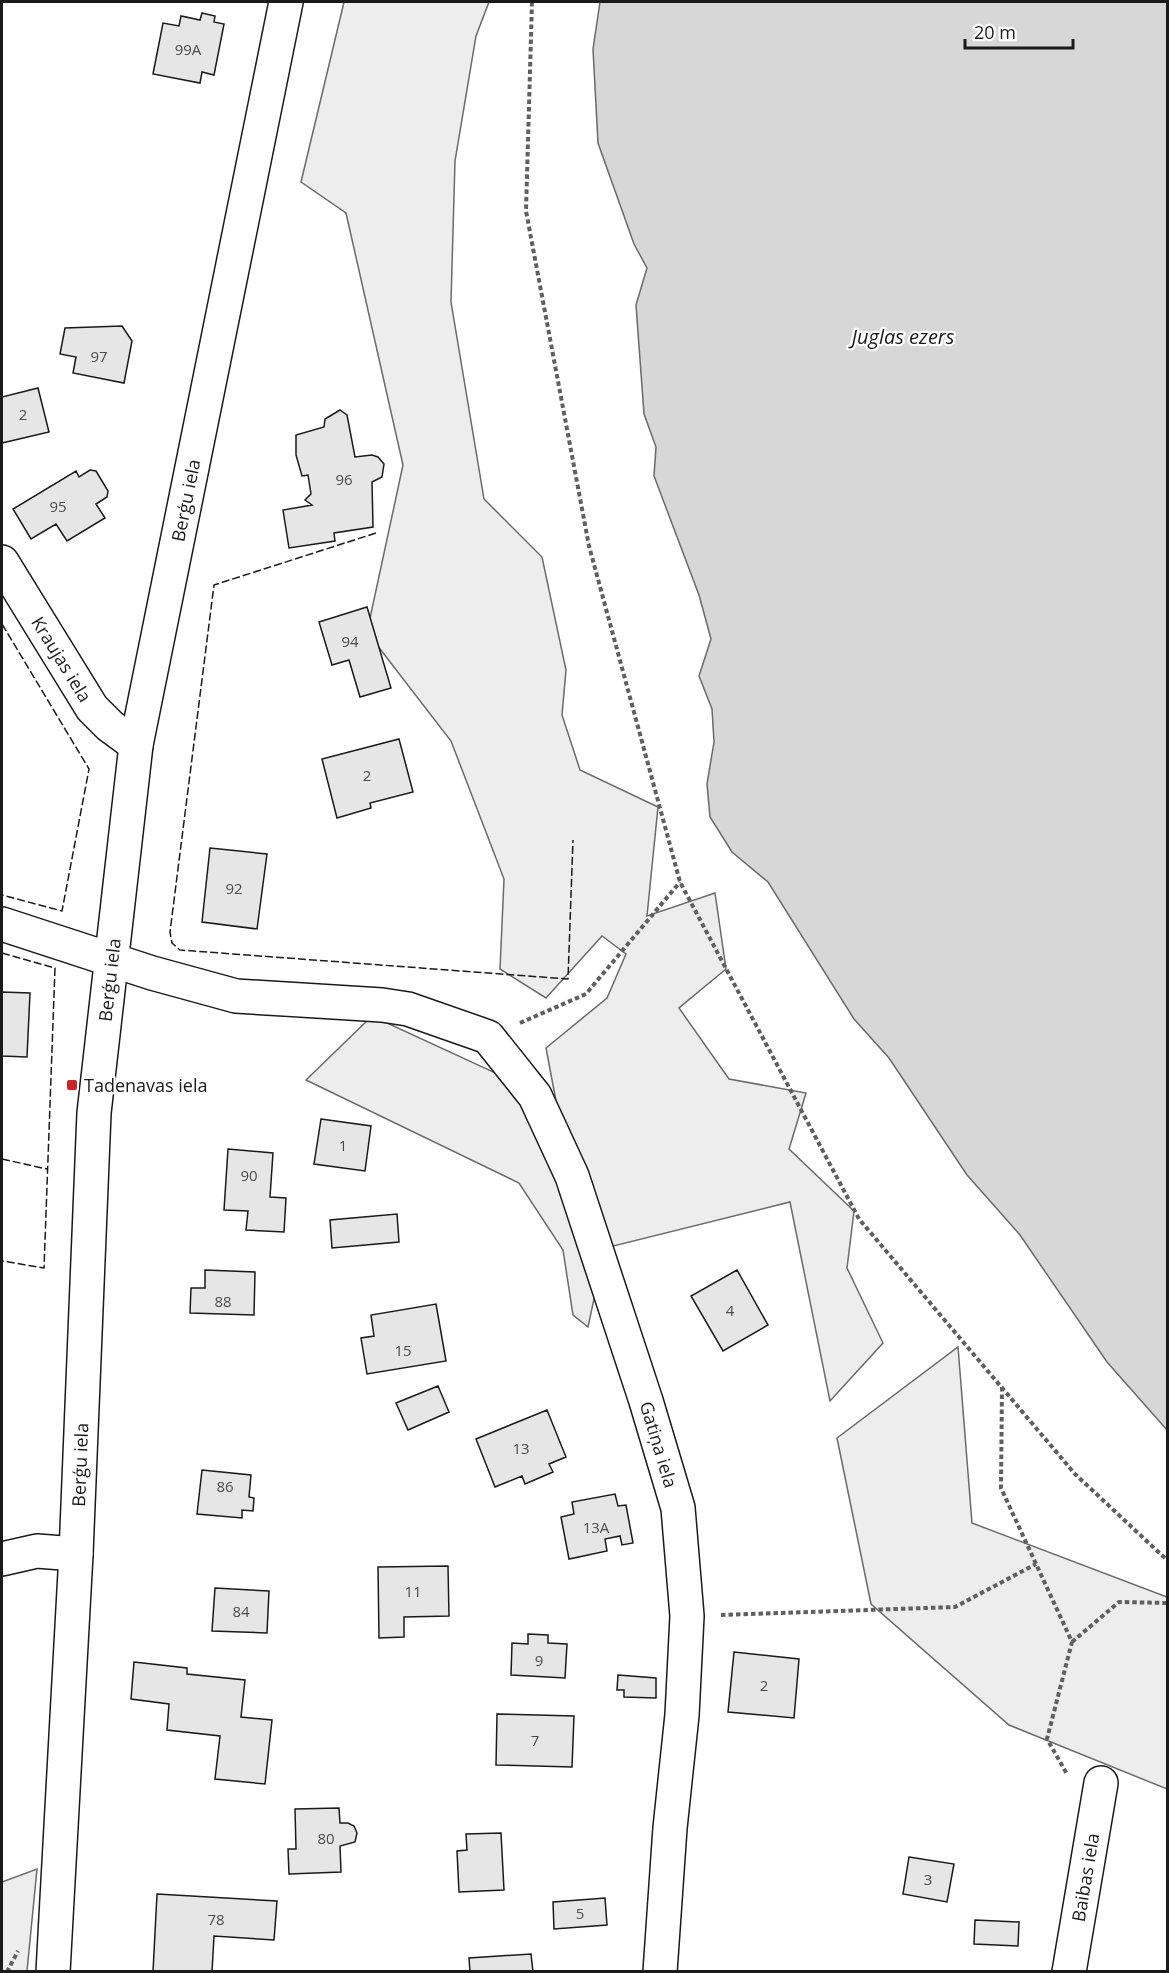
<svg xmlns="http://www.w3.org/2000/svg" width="1169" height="1973" viewBox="0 0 1169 1973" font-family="'Open Sans',sans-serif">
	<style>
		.built { fill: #ededed; stroke: #6a6a6a; stroke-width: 1.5 }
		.water { fill: #d7d7d7; stroke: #6a6a6a; stroke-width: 1.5 }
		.building { fill: #e6e6e6; stroke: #1a1a1a; stroke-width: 1.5 }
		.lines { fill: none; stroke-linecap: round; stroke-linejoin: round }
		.minor-casing { stroke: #1a1a1a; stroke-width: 36 }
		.path { stroke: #5f5f5f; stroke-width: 4; stroke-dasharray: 4.5 3; stroke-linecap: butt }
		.minor { stroke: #fff; stroke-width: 33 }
		.fence { stroke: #1a1a1a; stroke-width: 1.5; stroke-dasharray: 8 3; stroke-linecap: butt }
		.poi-dot { fill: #c62828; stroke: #fff; stroke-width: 2 }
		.labels { text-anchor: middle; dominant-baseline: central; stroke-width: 4.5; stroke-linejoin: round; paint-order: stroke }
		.number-label { font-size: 15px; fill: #4d4d4d }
		.street-label { font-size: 18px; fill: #1a1a1a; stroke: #fff }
		.poi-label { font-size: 18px; fill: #1a1a1a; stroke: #fff; text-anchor: start }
		.water-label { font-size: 20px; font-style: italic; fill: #1a1a1a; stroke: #fff }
	</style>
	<rect width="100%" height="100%" fill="#fff"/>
	<path class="built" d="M344,2H489L476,36L455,161L451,302L484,499L542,557L566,670L562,715L580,770L658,807L647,916L715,893L726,969L679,1008L729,1079L806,1093L789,1149L854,1211L847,1268L883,1343L830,1401L790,1202L605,1248L588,1327L573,1315L563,1250L519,1183L306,1080L372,1016L556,1101L546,1048L607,998L626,954L602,936L546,998L500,969L504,879L451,741L367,632L403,465L346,213L301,182Z
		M958,1347L972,1523L1167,1597V1789L1009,1725L871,1604L837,1438Z
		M37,1869L27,1971H2V1882Z"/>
	<path class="water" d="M600,2H1167V1430L1107,1362L1020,1235L967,1175L889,1058L854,1019L768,882L732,852L710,817L707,784L714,742L712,709L699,676L711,639L699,595L654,476L656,447L644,414L636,305L647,268L634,244L598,143L593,49Z"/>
	<path class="building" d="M202,13L215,16L214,22L224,24L214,75L202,72L200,83L153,74L163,23L179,26L181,16L200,20Z
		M122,326L132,341L124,383L73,373L76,357L60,354L65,328Z
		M38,388L49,432L2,443V397Z
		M340,410L347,415L355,457L372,455L378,457L384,464L382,477L372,482L373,527L334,533L335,541L289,548L283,510L312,505L305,500L311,494L308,475L302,476L296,455V435L324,427L325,419Z
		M90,470L96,471L108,491L107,497L96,504L105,518L67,541L56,524L31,539L13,509L76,471L79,477Z
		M367,607L391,688L360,697L349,660L332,665L319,622Z
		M399,739L413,792L370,803L371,808L337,818L322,759Z
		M210,848L267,854L257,929L202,922Z
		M2,992L30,993L27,1057L2,1056Z
		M321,1119L371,1126L365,1171L314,1164Z
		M228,1149L273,1153L270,1197L286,1198L284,1232L246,1230L248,1211L224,1210Z
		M397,1214L399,1242L332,1248L330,1220Z
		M205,1270L255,1272L254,1315L190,1313L191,1288H205Z
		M737,1270L768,1325L723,1351L691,1296Z
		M436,1304L446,1361L367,1374L361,1338L374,1336L371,1315Z
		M438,1386L449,1412L408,1430L396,1403Z
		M547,1410L566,1457L549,1464L553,1472L525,1484L522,1476L495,1487L476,1439Z
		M202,1470L251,1475L249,1497L254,1498L253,1511L242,1510V1518L197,1514Z
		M615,1494L618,1506L626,1505L633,1543L622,1545L620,1536L605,1539L607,1551L569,1559L561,1517L574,1514L572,1502Z
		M448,1566L449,1616L404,1617V1637L379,1638L378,1567Z
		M215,1588L269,1591L267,1633L212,1631Z
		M528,1634L548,1635V1643L567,1644L565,1678L511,1675L512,1643L528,1644Z
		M734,1652L799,1659L794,1718L728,1712Z
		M134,1662L187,1668V1674L245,1680L241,1717L272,1720L265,1784L215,1779L220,1736L167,1730L169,1704L131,1699Z
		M618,1675L656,1678V1698L624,1697V1690H617Z
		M497,1714L574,1716L572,1767L496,1765Z
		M339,1808L340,1823H348L354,1826L357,1833L355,1842L340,1846L341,1872L289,1874L288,1849H296L295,1809Z
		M501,1833L504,1890L459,1892L457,1851L467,1850L466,1834Z
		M909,1857L954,1864L947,1902L903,1894Z
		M157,1894L277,1901L274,1940L214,1936L212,1972H153Z
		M605,1898L607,1925L554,1929L553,1902Z
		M975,1920L1019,1922L1018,1946L974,1944Z
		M531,1954L533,1972H470L469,1958Z"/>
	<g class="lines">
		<g class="minor-casing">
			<g id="minor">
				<path id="s1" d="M2,562L92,708L110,726L136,745"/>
				<path id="s2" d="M2,924L152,973L236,996L382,1005L408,1009L488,1037L535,1096L572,1176L646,1401L678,1508L687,1616L682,1715L670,1828L660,1972"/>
				<path d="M2,1559L37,1551L76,1554"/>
				<path id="s3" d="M53,1972L76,1554L94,1113L136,745L286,2"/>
				<path id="s4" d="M1069,1972L1101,1783"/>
			</g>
		</g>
		<path class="path" d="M532,2L526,211L589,546L680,882L859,1219L1075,1474L1168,1561
			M520,1023L586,994L680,882
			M1002,1387L1001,1488L1072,1642L1047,1739L1067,1774
			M721,1615L955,1607L1036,1564
			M1072,1642L1119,1602L1168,1603
			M7,1972L18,1951"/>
		<use href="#minor" class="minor"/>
		<path class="fence" d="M376,533L214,585L170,932L172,943L180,950L568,979L573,840
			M2,624L89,769L62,911L2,895
			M2,953L55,968L44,1268L2,1261
			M2,1159L47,1169"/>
	</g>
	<rect class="poi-dot" x="66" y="1079" width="12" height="12" rx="3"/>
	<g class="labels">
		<g class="number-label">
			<text x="188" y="49">99A</text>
			<text x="99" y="356">97</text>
			<text x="23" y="414">2</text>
			<text x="344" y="479">96</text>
			<text x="58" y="506">95</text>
			<text x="350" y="641">94</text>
			<text x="367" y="775">2</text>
			<text x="234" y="888">92</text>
			<text x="343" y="1145">1</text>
			<text x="249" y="1175">90</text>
			<text x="223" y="1301">88</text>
			<text x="730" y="1310">4</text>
			<text x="403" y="1350">15</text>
			<text x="521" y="1448">13</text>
			<text x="225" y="1486">86</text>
			<text x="596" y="1527">13A</text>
			<text x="413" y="1591">11</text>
			<text x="241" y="1611">84</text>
			<text x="539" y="1660">9</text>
			<text x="764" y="1685">2</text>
			<text x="535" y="1740">7</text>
			<text x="326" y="1838">80</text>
			<text x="928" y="1879">3</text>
			<text x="580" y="1913">5</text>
			<text x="216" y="1919">78</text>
		</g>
		<g class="street-label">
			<text stroke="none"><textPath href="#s3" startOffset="1480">Berģu iela</textPath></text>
			<text stroke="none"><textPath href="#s1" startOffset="114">Kraujas iela</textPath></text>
			<text stroke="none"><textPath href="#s3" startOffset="994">Berģu iela</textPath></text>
			<text stroke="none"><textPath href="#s2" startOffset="948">Gatiņa iela</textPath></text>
			<text stroke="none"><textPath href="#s3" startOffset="508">Berģu iela</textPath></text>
			<text stroke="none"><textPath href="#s4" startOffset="96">Baibas iela</textPath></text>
		</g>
		<g class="poi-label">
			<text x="84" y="1085">Tadenavas iela</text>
		</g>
		<g class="water-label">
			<text x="903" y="336">Juglas ezers</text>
		</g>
	</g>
	<rect width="1169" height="1973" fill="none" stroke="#1a1a1a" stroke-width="6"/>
	<path d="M965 39v9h108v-9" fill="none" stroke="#1a1a1a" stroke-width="3"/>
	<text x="974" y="39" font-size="18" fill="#1a1a1a" stroke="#ffffff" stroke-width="4.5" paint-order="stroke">20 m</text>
</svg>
